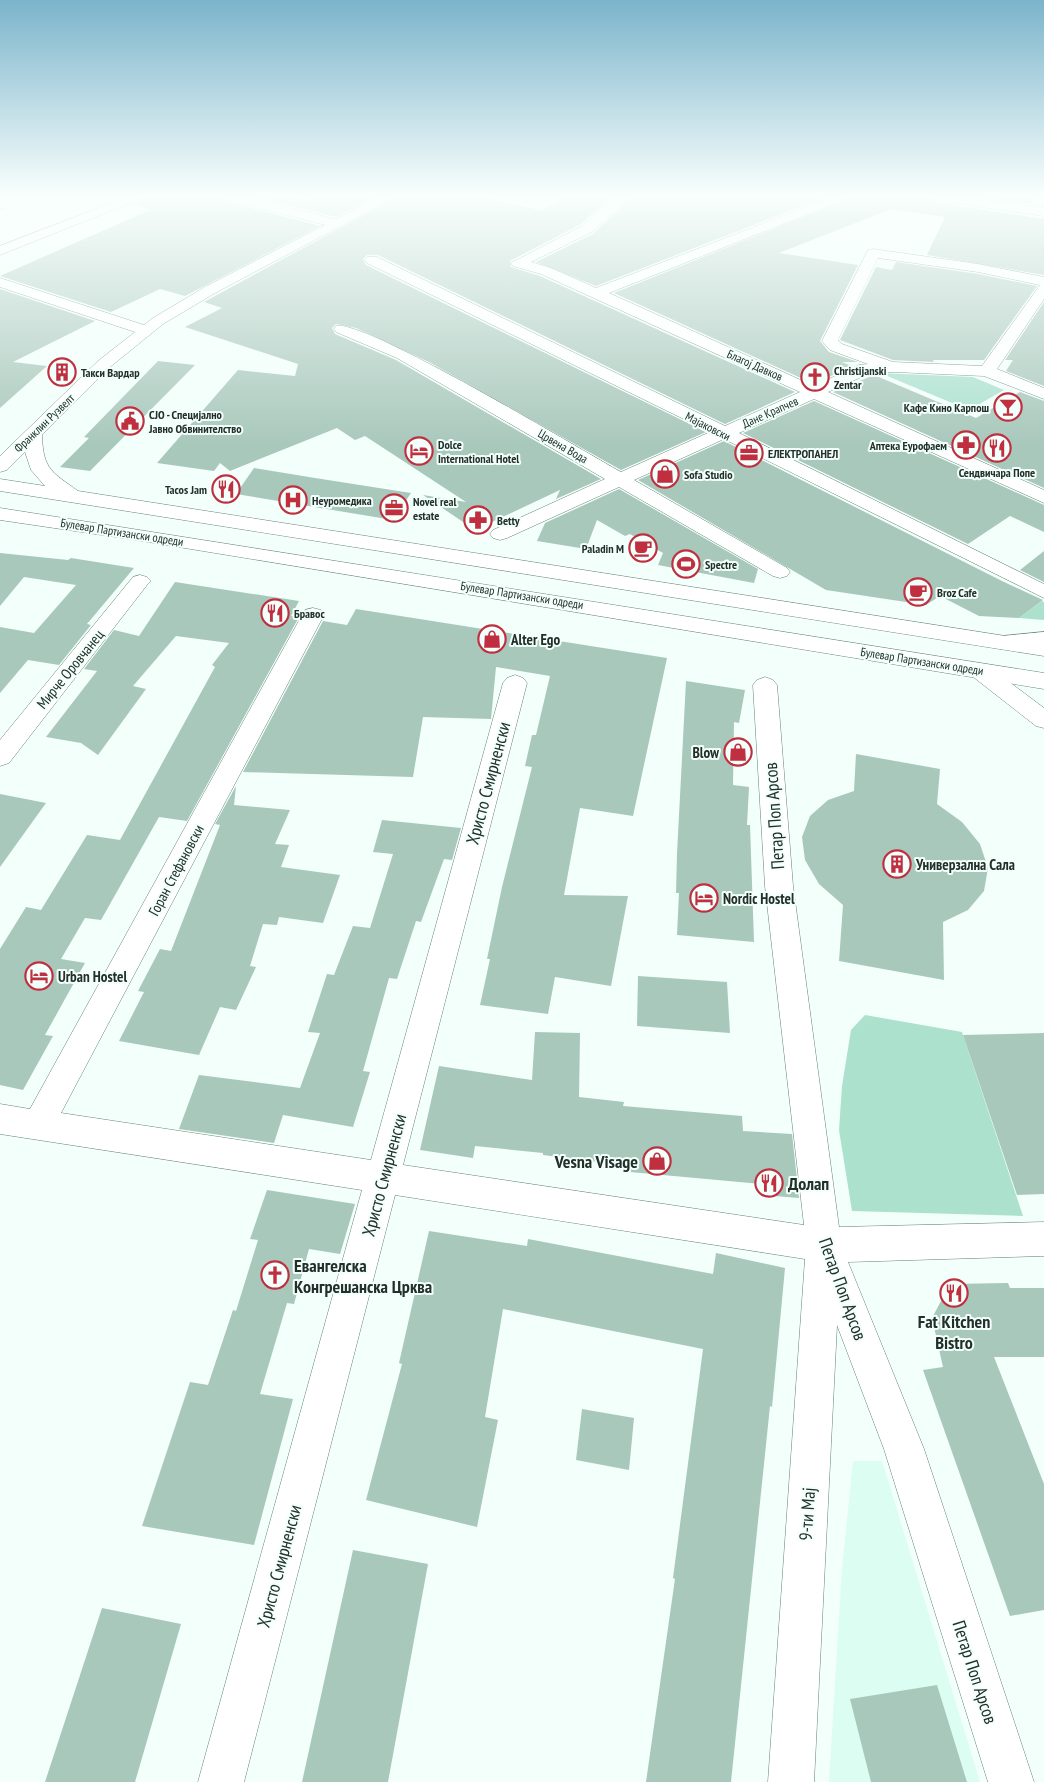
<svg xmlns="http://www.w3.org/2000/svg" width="1044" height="1782" viewBox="0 0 1044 1782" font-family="'PT Sans Narrow',sans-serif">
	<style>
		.built { fill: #dcfdf1 }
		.green { fill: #ace1ce }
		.building { fill: #a9c8bc }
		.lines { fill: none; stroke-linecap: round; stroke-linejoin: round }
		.street-casing { stroke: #658378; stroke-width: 1 }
		.secondary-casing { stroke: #658378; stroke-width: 1 }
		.street { fill: #fff; fill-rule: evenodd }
		.secondary { fill: #fff; fill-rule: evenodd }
		.labels { text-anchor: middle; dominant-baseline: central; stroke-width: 4; stroke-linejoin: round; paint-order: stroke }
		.far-street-label { font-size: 12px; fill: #222f2a; stroke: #f2fffa }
		.far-poi-label { font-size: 12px; font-weight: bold; fill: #222f2a; stroke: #f2fffa; text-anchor: start }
		.poi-label { font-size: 15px; font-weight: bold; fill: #222f2a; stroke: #f2fffa; text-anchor: start }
		.street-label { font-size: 15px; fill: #222f2a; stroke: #f2fffa }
		.near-street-label { font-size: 18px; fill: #222f2a; stroke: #f2fffa }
		.near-poi-label { font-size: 18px; font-weight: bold; fill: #222f2a; stroke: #f2fffa; text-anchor: start }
	</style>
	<rect width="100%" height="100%" fill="#f2fffa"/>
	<path class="built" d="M853,1461H882L980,1782H829L842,1569Z"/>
	<path class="green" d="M880,373L973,377L1004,390L969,410Z
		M1042,601L1044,602V620L1019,618Z
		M865,1015L962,1032L1023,1216L852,1211L839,1130L842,1086L851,1030Z"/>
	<path class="building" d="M155,194H213L216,199L320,226L185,296L160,289L111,312L0,276L150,210L132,204Z
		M245,194H279L306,201L320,194H380L336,217Z
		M403,194H468L542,211L569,194H614L581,224L510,261L511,267L540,276L795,392L725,424L378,255H367L363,259L366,265L706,432L621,470L429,362L356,328L336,324L332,328L335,334L396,360L601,479L556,499L560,490L475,530L423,495L466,502L365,436L355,440L337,428L230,471L220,463L214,471L157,463L238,370L295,376L298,364L185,327L222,308L204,302Z
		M636,194H834L596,286L536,262L593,234Z
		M860,194H912L920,200L1044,219V275L927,255L945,217L891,209L779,253L858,265L820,341L829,352L858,362H842L852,366L814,384L614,293Z
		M963,194H1035L1032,204Z
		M896,262L978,274L1037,286L984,360H933L934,362L893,360L840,340L876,267L892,270Z
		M0,289L95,321L13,362L47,366L0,408Z
		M1044,302V386L1006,371L1013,360H1005Z
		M158,361L195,365L90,471L60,467L89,438L84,437Z
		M874,375L976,418L1020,392L1044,401V488L833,392Z
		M814,401L1044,505V532L1010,516L968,544L743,433Z
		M724,441L1004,582L1043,600L1019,618L979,616L940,596L926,605L826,590L638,480Z
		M254,468L315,478L411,493L393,520L236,494Z
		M619,489L758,569L754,583L658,565L663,553L630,534L625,536L597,520L586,549L537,541L545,523Z
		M1044,551V582L1020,570Z
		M0,553L68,560L71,558L134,568L87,624L91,625L59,665L28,660L0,693V627L34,633L76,585L24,577L0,606Z
		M175,582L299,601L291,616L299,617L187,821L159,817L101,920L85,918L61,959L85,963L45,1035L53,1036L23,1090L0,1085V949L26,907L41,910L87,835L120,840L215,667L212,665L229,643L176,636L133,686L146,689L98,755L81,743L46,737L97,671L84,669L114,630L139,636Z
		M356,609L667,658L633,816L580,808L564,895L628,896L611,986L555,977L548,1014L480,1005L490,959H487L502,887L532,767L525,766L532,735H536L550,676L496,667L491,719L423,717L413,777L243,772L323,621L347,625Z
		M686,681L745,690L739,723L734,722L733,785L749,787L747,825H750L754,942L677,935L679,893H676L677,854Z
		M856,754L940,769L937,804L962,822L980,844L988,868L984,891L968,910L943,922L944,980L839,961L843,905L819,884L805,860L802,837L810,816L828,800L854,791Z
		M236,786L234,805L290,810L275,844L289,845L281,867L340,875L323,923L279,917L277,925L263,924L250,966L256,967L236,1010L220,1007L199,1055L119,1041L144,992L138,991L160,949L171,951L220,825L215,824Z
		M0,794L46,803L0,867Z
		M382,820L461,828L452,860L444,859L421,922L416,921L397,979L389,978L363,1071L370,1072L353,1127L283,1115L274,1143L179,1129L199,1075L300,1088L320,1033L308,1032L327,974L334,975L353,926L370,928L393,854L373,852Z
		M638,976L727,982L730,1033L637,1026Z
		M535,1032L580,1033L579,1097L624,1102L623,1106L742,1116L743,1131L792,1134L799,1198L762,1195L761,1184L630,1172V1166L543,1155V1153L475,1146L473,1158L420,1150L439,1066L532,1080Z
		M1044,1033V1194L1017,1195L963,1035Z
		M267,1190L355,1204L340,1254L309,1249L294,1304L287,1303L260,1394L293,1399L254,1545L142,1526L190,1382L208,1385L233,1310L236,1311L258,1240L250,1239Z
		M429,1231L527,1246L528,1239L713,1274L716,1253L785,1268L772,1407L770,1406L731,1782H646L675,1579L673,1578L703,1349L503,1309L485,1417L498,1420L477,1527L366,1500L402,1364L399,1363Z
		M1008,1283L1010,1288H1044V1357H994L1044,1484V1610L1010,1616L923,1370L943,1367L932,1318L950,1284Z
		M582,1409L634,1418L629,1470L576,1460Z
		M353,1550L428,1564L388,1782H302Z
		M102,1608L181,1624L135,1782H45Z
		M937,1685L967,1782H871L850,1699Z"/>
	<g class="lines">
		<g class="street-casing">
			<path id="street" d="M6,194H20L5,208L0,209V199Z
				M135,194H153L0,255V246Z
				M215,194H237L342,221L344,224L337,228L216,197Z
				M617,194H634L592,232L531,262L551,268L596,288L840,194H858L609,293L814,386L859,365L868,364L830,350L822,341L868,250L873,249L978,264L1044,277V299L997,369L1044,388V399L984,376L895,372L868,374L828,392L1044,490V503L814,399L739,433L1044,584V598L724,439L634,480L787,568L790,572L787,576L780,578L773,576L619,487L507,538L500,540L493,538L490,534L493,530L605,479L397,358L336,332L334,329L336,326C365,319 581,450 621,472L710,432L367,263L365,260L367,257H377L725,426L800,392L541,274L513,266L511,263L582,226ZM878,258L978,272L1040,285L982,366L893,362L842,344L838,340Z
				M0,278L150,327L152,330L144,335L0,287Z
				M140,575L147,577L151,581L147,585L9,763L0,766V740L133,577Z
				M313,608L321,610L324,615L61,1113L371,1160L503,683L507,678L515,675L523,678L527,683L403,1165L804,1225L765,886L753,685L757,680L765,677L773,680L777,685L793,886L839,1227L1044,1222V1256L848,1262L924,1449L1034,1782H988L884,1449L837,1325L814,1782H768L805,1259L395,1195L244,1782H198L362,1190L0,1134V1104L30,1109L302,615L305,610Z
				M1044,632V646L1001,649L993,647L990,642L993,637Z
				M980,664L988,666L1044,708V728L1036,726L972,676L969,671L972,666Z"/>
		</g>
		<g class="secondary-casing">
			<path id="secondary" d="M385,194H401L215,293L163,324L110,367L42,435C43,470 52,472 78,491L1044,642V656L0,491V479L45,486L31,470L25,452L7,470L0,472V456L98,361L153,318L205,287Z
				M914,194H948L1044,208V216L920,198Z
				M0,508L1044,673V689L136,540L0,520Z"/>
		</g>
		<use href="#street" class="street"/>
		<use href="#secondary" class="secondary"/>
	</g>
	<linearGradient id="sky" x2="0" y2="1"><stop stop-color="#7bb4cb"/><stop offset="0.44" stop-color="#f9fffd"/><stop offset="1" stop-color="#f9fffd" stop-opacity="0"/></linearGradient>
	<rect width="1044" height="444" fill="url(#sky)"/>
	<defs>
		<g id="building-ring" transform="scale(1.4375)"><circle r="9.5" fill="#f2fffa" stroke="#c02f3f" stroke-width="1.5"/><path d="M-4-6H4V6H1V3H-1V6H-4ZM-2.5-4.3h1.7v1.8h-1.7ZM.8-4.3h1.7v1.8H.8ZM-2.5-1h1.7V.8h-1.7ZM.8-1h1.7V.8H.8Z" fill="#c02f3f"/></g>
		<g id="church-ring" transform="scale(1.4375)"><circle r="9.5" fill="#f2fffa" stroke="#c02f3f" stroke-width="1.5"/><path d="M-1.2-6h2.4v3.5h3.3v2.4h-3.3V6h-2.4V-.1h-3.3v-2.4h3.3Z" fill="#c02f3f"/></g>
		<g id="bar-ring" transform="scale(1.4375)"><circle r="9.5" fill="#f2fffa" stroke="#c02f3f" stroke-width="1.5"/><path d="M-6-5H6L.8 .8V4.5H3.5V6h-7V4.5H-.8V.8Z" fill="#c02f3f"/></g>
		<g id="civic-ring" transform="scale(1.4375)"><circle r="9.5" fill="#f2fffa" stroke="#c02f3f" stroke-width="1.5"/><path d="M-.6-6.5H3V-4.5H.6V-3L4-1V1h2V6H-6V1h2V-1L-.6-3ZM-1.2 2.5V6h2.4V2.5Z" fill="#c02f3f"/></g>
		<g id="pharmacy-ring" transform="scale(1.4375)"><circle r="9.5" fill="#f2fffa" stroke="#c02f3f" stroke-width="1.5"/><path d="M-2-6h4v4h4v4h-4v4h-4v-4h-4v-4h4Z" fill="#c02f3f"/></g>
		<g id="restaurant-ring" transform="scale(1.4375)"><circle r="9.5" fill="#f2fffa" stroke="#c02f3f" stroke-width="1.5"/><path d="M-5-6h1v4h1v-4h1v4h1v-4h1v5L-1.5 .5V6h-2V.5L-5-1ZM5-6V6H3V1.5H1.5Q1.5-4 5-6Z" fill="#c02f3f"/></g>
		<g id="hotel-ring" transform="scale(1.4375)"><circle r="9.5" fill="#f2fffa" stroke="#c02f3f" stroke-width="1.5"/><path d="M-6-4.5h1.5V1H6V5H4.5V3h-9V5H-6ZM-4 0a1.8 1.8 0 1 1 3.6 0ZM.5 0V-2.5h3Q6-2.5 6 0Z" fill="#c02f3f"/></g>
		<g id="office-ring" transform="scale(1.4375)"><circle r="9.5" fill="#f2fffa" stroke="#c02f3f" stroke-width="1.5"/><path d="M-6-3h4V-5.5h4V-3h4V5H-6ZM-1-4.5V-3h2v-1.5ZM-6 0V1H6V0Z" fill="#c02f3f"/></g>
		<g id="shop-ring" transform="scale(1.4375)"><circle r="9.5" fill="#f2fffa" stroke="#c02f3f" stroke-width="1.5"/><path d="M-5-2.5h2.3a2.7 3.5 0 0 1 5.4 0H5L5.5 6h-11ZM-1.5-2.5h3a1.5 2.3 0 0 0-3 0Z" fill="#c02f3f"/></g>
		<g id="hospital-ring" transform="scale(1.4375)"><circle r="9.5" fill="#f2fffa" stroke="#c02f3f" stroke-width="1.5"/><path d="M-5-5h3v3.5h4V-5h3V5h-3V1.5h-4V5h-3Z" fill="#c02f3f"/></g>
		<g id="cafe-ring" transform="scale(1.4375)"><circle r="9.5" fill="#f2fffa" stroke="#c02f3f" stroke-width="1.5"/><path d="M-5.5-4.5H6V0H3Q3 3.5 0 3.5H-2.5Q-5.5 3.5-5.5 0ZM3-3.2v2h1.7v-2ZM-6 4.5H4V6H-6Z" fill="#c02f3f"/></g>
		<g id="stadium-ring" transform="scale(1.4375)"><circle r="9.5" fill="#f2fffa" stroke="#c02f3f" stroke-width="1.5"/><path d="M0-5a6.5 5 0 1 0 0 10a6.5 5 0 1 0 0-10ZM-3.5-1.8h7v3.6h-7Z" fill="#c02f3f"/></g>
	</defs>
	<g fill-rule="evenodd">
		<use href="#building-ring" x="62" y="372"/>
		<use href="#church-ring" x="815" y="377"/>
		<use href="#bar-ring" x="1008" y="407"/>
		<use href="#civic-ring" x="130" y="421"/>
		<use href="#pharmacy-ring" x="966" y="445"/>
		<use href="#restaurant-ring" x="997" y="448"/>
		<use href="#hotel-ring" x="419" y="451"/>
		<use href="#office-ring" x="749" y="453"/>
		<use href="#shop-ring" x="665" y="474"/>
		<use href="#restaurant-ring" x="226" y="489"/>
		<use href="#hospital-ring" x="293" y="500"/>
		<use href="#office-ring" x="394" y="508"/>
		<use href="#pharmacy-ring" x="478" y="520"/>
		<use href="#cafe-ring" x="643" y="548"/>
		<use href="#stadium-ring" x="686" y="564"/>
		<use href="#cafe-ring" x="918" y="592"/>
		<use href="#restaurant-ring" x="275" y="613"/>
		<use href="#shop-ring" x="492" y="639"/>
		<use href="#shop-ring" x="738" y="752"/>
		<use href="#building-ring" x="897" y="864"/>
		<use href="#hotel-ring" x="704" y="898"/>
		<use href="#hotel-ring" x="39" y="976"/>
		<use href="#shop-ring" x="657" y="1161"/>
		<use href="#restaurant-ring" x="769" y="1183"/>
		<use href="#church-ring" x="275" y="1275"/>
		<use href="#restaurant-ring" x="954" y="1293"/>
	</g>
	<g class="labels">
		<g class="far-street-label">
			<text transform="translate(755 365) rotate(24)">Благој Давков</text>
			<text transform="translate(770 412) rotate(-24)">Дане Крапчев</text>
			<text transform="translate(44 423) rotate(-44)">Франклин Рузвелт</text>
			<text transform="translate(708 426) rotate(27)">Мајаковски</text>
			<text transform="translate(563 446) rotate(30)">Црвена Вода</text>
			<text transform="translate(122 532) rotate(9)">Булевар Партизански одреди</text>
			<text transform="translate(522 595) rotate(9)">Булевар Партизански одреди</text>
			<text transform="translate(922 661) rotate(9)">Булевар Партизански одреди</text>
		</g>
		<g class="far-poi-label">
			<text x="834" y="370">Christijanski<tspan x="834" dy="14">Zentar</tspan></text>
			<text x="81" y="372">Такси Вардар</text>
			<text x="989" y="407" text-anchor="end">Кафе Кино Карпош</text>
			<text x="149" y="414">СЈО - Специјално<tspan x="149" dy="14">Јавно Обвинителство</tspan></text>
			<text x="438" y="444">Dolce<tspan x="438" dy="14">International Hotel</tspan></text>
			<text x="947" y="445" text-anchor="end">Аптека Еурофаем</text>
			<text x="768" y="453">ЕЛЕКТРОПАНЕЛ</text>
			<text x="997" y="472" text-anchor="middle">Сендвичара Попе</text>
			<text x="684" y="474">Sofa Studio</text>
			<text x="207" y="489" text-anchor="end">Tacos Jam</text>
			<text x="312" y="500">Неуромедика</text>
			<text x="413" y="501">Novel real<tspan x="413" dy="14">estate</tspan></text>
			<text x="497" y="520">Betty</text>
			<text x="624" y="548" text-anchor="end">Paladin M</text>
			<text x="705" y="564">Spectre</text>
			<text x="937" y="592">Broz Cafe</text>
			<text x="294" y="613">Бравос</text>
		</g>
		<g class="poi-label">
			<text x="511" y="639">Alter Ego</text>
			<text x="719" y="752" text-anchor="end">Blow</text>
			<text x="916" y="864">Универзална Сала</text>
			<text x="723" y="898">Nordic Hostel</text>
			<text x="58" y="976">Urban Hostel</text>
		</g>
		<g class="street-label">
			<text transform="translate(70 669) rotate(-51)">Мирче Оровчанец</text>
			<text transform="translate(176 870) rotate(-62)">Горан Стефановски</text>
		</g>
		<g class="near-street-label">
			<text transform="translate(488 783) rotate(-75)">Христо Смирненски</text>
			<text transform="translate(774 816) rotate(-94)">Петар Поп Арсов</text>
			<text transform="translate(384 1175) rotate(-75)">Христо Смирненски</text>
			<text transform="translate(843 1289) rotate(70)">Петар Поп Арсов</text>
			<text transform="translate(807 1514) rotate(-86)">9-ти Мај</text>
			<text transform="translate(279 1566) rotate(-75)">Христо Смирненски</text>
			<text transform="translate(975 1672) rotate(72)">Петар Поп Арсов</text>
		</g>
		<g class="near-poi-label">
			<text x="638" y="1161" text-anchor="end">Vesna Visage</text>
			<text x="788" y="1183">Долап</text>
			<text x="294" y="1265">Евангелска<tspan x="294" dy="21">Конгрешанска Црква</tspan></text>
			<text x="954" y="1321" text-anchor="middle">Fat Kitchen<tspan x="954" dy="21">Bistro</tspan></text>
		</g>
	</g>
</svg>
